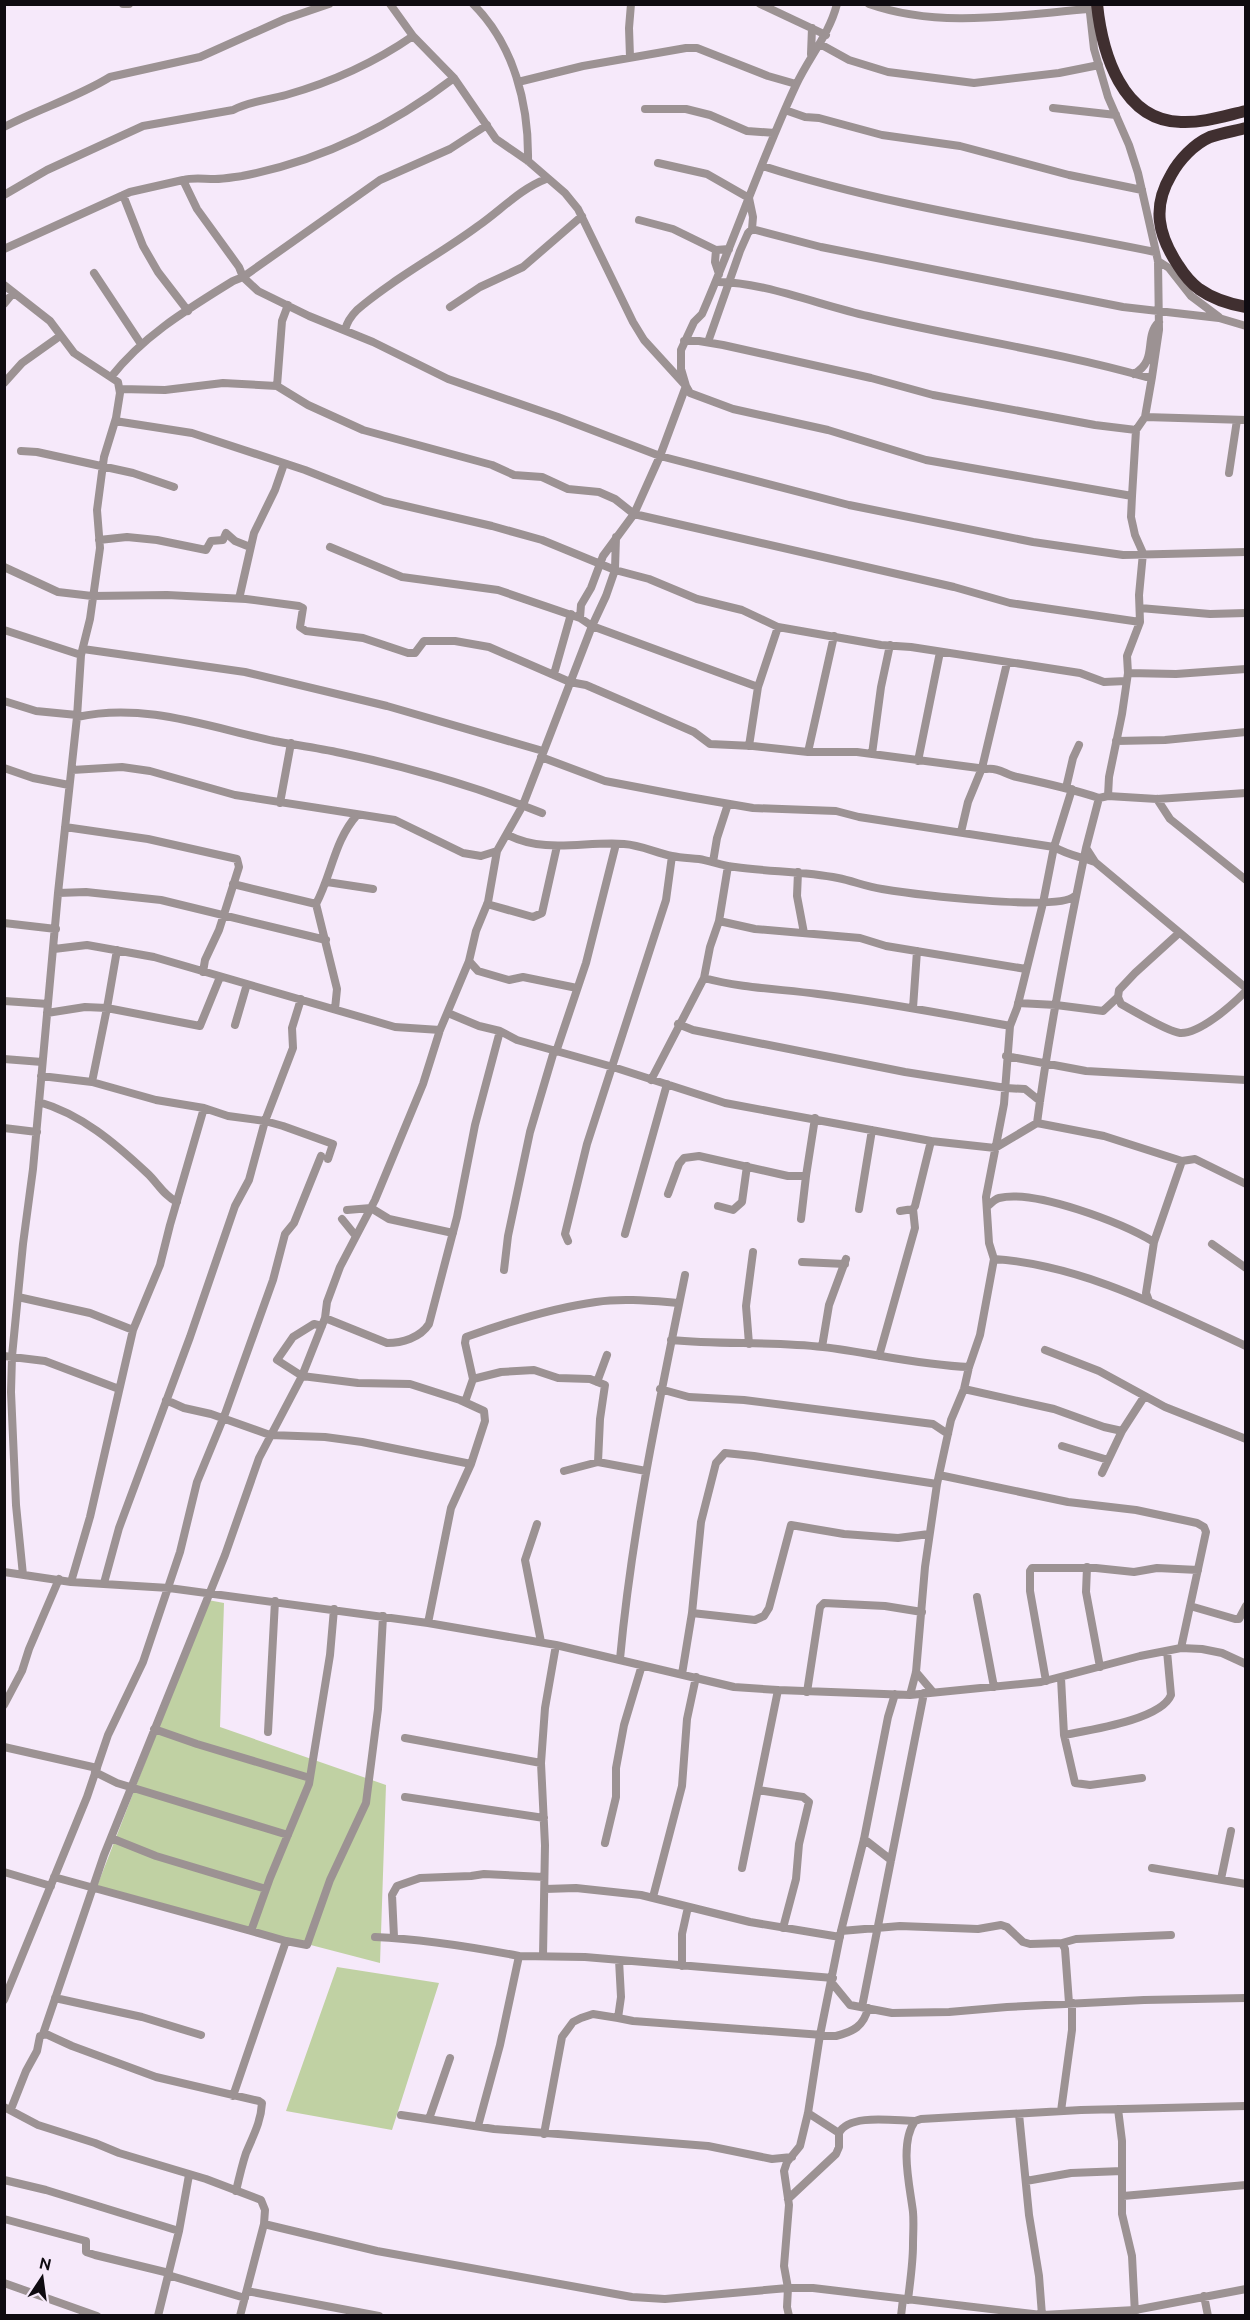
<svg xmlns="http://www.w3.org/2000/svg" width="1250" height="2320" viewBox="0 0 1250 2320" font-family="Ubuntu,sans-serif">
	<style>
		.green { fill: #c0d1a3 }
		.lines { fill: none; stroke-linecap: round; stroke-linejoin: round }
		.minor { stroke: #9c9293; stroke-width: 8 }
		.highway { stroke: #402f30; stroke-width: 12 }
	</style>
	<rect width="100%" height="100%" fill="#f6e9fa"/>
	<path class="green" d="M208,1600L224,1603L220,1727L386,1785L380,1963L96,1889Z
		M337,1967L439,1983L392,2130L286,2111Z"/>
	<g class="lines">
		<path class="minor" d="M123,4H129
			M390,4L413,36L454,78L496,139L528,161L565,193L578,209L633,322L644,340L686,386L690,393L733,409L828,430L926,460L1132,496
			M473,4C514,45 529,104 528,161
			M760,4L826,35
			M869,4C940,29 1016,15 1089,9
			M820,44L849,60L888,72L974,83L1059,73L1099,65
			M811,54L812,28
			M630,57L629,28L631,4
			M518,82L583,66L686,48H697L768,76L796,84
			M1053,108L1116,115
			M645,109H686L710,115L747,131L775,133
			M785,110L805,117L819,118L882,135L960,146L1069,175L1142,190
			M4,127C38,109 78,97 110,77L200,57L285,19L329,4
			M658,163L707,174L749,198L753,217L752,229
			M763,166C891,207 1024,225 1155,252
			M183,180C194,177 203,179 215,179C224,179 234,177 242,176C321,161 390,127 454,78
			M4,195L47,170L143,126L233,110C249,101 268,100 286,95C332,82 374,63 413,36
			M123,195L143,246L158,272L188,311
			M639,220L673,229L716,250L729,249
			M4,249L130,192L183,180L197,209L239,267L243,277L380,180L450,149L487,125
			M716,250L715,262L719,274
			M1158,261L1169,268L1191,296L1219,317
			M94,273L141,344
			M716,282C761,281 822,306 868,316C960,338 1054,351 1146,377H1152L1159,330L1158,261L1138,173L1129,145L1108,97L1094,49L1089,4
			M4,285L50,321L74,353L118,382L120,393L116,418L104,457L97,510L100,548L90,619L81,655L77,717L58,893L33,1169L23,1244L12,1356L11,1392L16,1505L23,1575
			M4,304L13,293
			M450,307L480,287L523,267L582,216
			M345,330C347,322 351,316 357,310C394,278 439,255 478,226C501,210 520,189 546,179
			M684,341H699L723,345L871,378L933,395L1095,425L1136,430
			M708,342L740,251L748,233L752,229L821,247L1123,307L1219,318L1246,326
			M1134,374C1159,360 1143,337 1159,322
			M111,377C144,335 188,309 233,281L243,277L258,291L309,316L373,342L448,379L558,417L660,456L849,505L1033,542L1123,555L1246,552
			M4,383L22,363L60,336
			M277,386L282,321L288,305
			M120,389L165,390L223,383L277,386L308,405L363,430L492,465L514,475L542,477L568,489L599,492L615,499L634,514L954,587L1010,603L1140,622
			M1145,417L1246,420
			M115,421L192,433L305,470L384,501L492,526L542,540L615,570L649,579L697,599L742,610L778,627L881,645L911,647L1080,673L1104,682L1126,681
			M21,451L37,452L133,473L174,487
			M1229,473L1237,420
			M99,540L127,537L157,540L206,550L211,541L223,540L226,533L235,541L250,547
			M330,547L402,577L498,590L580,618
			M4,567L58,592L92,596L167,595L246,599L299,606L303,608L300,627L306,631L363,638L408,653H415L424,641H455L489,647L570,682L586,685L623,701L694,732L710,744L753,746L808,752H857L986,769C999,767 1006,775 1017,777C1045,783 1072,789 1099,798L1108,796L1157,799L1246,793
			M615,569L616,537
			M615,570L606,596L592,626L758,687
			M239,599L254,533L275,490L284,464
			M1140,608L1210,614L1246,613
			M4,630L81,655
			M83,649L245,672L387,706L543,751
			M1128,673L1176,674L1246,669
			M554,674L571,614
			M4,701L36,711L77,715
			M77,717C144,702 209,727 274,741C296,745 319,748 341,753C408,767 478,787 542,813
			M1116,741L1165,740L1246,732
			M749,746L758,687L778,627
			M808,752L834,636
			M872,754L881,687L890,645
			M541,757L605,781L689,797L753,808L836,811L859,817L1054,847C1070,856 1079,856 1095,862
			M918,761L940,652
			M4,768L33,778L69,785
			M72,770L122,767L150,771L235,795L395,820L463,853L481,856L497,851
			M1066,788L1073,758L1079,745
			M1108,796L1109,777L1122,714L1128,673L1127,656L1140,622L1139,595L1143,553L1135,535L1131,517L1132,496L1136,430L1145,417L1152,377
			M1099,798L1086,848L1095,862L1246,988
			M1157,799L1170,819L1246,880
			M280,803L291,743
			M65,827L148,839L237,859L239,867L219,930L205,960L203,972
			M961,832L968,802L982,768L1007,663
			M508,835C545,854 585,841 624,844C641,845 656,853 672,856C681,858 690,858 699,859C711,861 723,866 735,867C769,872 804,871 838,878C853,881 867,887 882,889C912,894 1058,912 1075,896
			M713,862L717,838L728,804
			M798,872L797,896L804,933
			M327,882L373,889
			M233,884L316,904
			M58,893L86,892L161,900L326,940
			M487,904L533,917L542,913L557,846
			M719,921L755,929L860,938L886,946L1026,969
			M4,923L56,929
			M54,949L87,945L154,957L395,1027L440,1030
			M469,961L478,971L509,980L523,977L577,988
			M704,978C741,988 780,989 818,994C883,1002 946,1014 1010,1026
			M1118,997L1121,1004C1134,1011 1166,1031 1180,1033C1200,1034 1232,1005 1246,991
			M4,1001L48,1004
			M1018,1003L1056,1005L1103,1011L1118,997L1119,990L1135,973L1179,933
			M913,1008L917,951
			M335,1009L337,989L316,904C332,874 334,841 357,815
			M47,1013L85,1007L107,1008L117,950
			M448,1013L479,1026L500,1031L517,1040L613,1067L725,1103L931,1141L995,1148L1037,1123L1104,1136L1182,1161
			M678,1024L693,1030L905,1072L1006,1088L1025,1089L1040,1101
			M235,1025L247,984
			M556,1052L586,963L616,844
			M1006,1056L1086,1071L1246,1080
			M4,1059L42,1062
			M41,1076L92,1082L156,1100L204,1108L228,1116L265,1121L283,1126L333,1144L328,1159
			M651,1080L704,978L710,947L719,921L728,866
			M92,1082L107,1008L200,1026L220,977
			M39,1102C81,1114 115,1143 147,1173C157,1182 164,1196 177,1202
			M1037,1123C1049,1031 1067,939 1086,848
			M4,1128L37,1132
			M668,1194L679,1164L684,1158L699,1156L788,1176H806L815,1118
			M718,1206L733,1210L742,1202L747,1166
			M988,1206C991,1203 995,1199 999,1198C1035,1189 1122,1223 1154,1242
			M859,1209L872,1130
			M347,1210L371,1208L389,1219L453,1233
			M900,1211L913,1209L915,1206L931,1141
			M342,1219L355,1235
			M801,1219L806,1176
			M625,1234L667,1084
			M568,1241L565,1234L587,1144L666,900L672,856
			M1212,1244L1246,1268
			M994,1259C1083,1265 1166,1309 1246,1346
			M802,1262L845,1264
			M504,1270L508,1236L530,1132L554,1051
			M18,1297L90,1313L133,1330
			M1149,1301L1146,1293L1154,1242L1182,1161L1195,1159L1246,1184
			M325,1318L387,1343C402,1343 420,1338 429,1324L457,1217L475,1125L500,1031
			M322,1326L314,1324L293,1337L277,1360L302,1376L358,1383L410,1384L460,1400L484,1411L485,1421L471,1464L451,1508L428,1623
			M671,1340C721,1345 772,1341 823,1347C872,1353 919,1365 969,1367
			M749,1344L746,1306L753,1252
			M822,1347L829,1305L846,1259
			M1045,1350L1099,1371L1165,1407L1246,1439
			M4,1356L45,1361L119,1389
			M879,1356L915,1228L913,1209
			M473,1379L465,1343L466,1337C508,1322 552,1308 596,1302C623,1298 652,1301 679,1303
			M597,1382L607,1355
			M660,1389L689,1397L744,1400L933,1424L948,1434
			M964,1389L1054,1409L1104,1427L1122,1431
			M166,1400L184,1408L211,1414L270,1435L325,1437L362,1442L471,1464
			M465,1402L473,1379L501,1372L534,1370L558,1378L590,1379L605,1385L600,1419L598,1462
			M1062,1446L1108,1460
			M564,1471L598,1462L646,1471
			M1102,1473L1122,1431L1144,1397
			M939,1475L1068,1502L1136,1510L1197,1523L1204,1527L1206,1532L1181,1648
			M537,1524L525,1560L541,1642
			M1087,1567L1086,1592L1100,1667
			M4,1572L71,1582L169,1588L428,1623L556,1645L734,1687L778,1690L910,1695L1041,1682L1140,1656L1181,1648L1202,1649L1222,1653L1246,1664
			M71,1582L90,1517L133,1330L160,1265L170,1225L204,1108
			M104,1583L119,1528L190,1337L235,1206L249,1180L265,1121L293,1048L292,1028L301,999
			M977,1597L994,1687
			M1190,1606L1235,1619H1239L1246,1606
			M692,1613L755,1620L764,1616L769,1608L791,1525L844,1534L898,1538L929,1534
			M620,1659C632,1529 659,1403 685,1275
			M916,1672L933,1692
			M682,1674L692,1613L701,1522L716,1463L725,1453L754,1456L937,1484
			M1061,1678L1064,1735L1075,1783L1090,1785L1142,1778
			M1046,1681L1030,1591V1571L1032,1568H1096L1134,1572L1157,1568L1198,1570
			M807,1692L820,1607L824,1603L885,1606L922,1612
			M895,1694L888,1717L864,1839L841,1931L820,2035L808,2113L800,2146L787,2162L784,2171L789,2205L784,2266L788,2288H813L1042,2315L1135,2310L1246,2289
			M910,1695L916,1672L925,1567L937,1484L951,1420L964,1389L969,1367L980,1335L994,1259L989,1243L986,1197L1004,1104L1010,1026L1017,1008L1043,903L1054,847L1072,789
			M4,1705L22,1671L29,1649L59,1579
			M154,1729L197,1744L310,1778
			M268,1732L275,1601
			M1064,1735C1089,1730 1161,1720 1171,1695L1167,1651
			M405,1738L541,1763
			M4,1747L97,1768
			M95,1772L117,1783L288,1835
			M758,1790L803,1797L809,1802L799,1844L796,1879L783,1928
			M405,1797L544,1818
			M111,1838L156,1856L266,1889
			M864,1839L891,1860
			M605,1843L616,1797V1768L624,1725L642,1665
			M742,1868L778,1690
			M1152,1868L1246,1884
			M4,1872L51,1886
			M54,1877L251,1931L270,1878L309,1784L330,1655L334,1609
			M1221,1879L1231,1831
			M545,1889L576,1888L641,1895L750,1922L840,1937
			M653,1897L682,1786L687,1719L696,1677
			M251,1931L286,1941
			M841,1931L900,1926L978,1929L1001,1925L1007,1927L1023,1942L1030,1944L1062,1943L1065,1949L1069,2003
			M375,1937C423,1939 472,1947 519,1956
			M394,1937L392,1895L397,1886L420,1878L471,1876L484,1874L544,1877
			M1062,1943L1076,1939L1171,1935
			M543,1956L545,1845L541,1763L545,1708L556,1645
			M682,1966V1934L688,1907
			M832,1983L850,2005L892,2013L949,2012L1007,2007L1144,2000L1246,1998
			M55,1998L142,2017L201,2035
			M4,2000L87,1797L108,1735L143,1662L180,1552L197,1482L225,1414L273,1280L285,1234L294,1223L321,1156
			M862,2007L924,1693
			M618,2018L633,2021L836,2036C853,2032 864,2026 868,2008
			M43,2034L104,1855L225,1555L259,1458L302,1376L325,1318L327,1302L340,1267L375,1200L423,1084L440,1030L469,961L476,931L488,902L497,851L523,805L592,626L580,618L581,605L591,588L603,556L634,514L660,456L686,386L681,369V350L694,322L702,314C735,238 761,160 796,85C809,57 829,35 837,4
			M233,2096L286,1941L307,1945L330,1880L366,1803L378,1709L383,1616
			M4,2107L38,2125L95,2143L119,2153L206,2179L261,2200L265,2210L264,2224L240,2316
			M11,2109L26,2071L37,2051L40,2036L46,2034L72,2046L156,2077L259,2101L262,2103C261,2122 253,2136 246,2153C242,2165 239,2178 236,2191
			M1118,2109L1122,2141V2214L1132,2256L1135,2314
			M1061,2111L1072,2030V2003
			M808,2113L839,2133
			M1019,2114L1029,2215L1039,2276L1042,2315
			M401,2115L494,2129L708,2146L772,2159L792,2157
			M429,2119L450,2058
			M478,2126L500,2045L519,1956L585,1957L833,1978
			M544,2134L562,2037L573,2022L581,2018L593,2014L618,2018L621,1997L619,1960
			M4,2180L46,2190L179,2231
			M1026,2181L1071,2173L1122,2171
			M1123,2196L1246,2185
			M788,2199L836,2154L839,2147V2133C849,2113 896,2121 915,2121
			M4,2219L86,2241V2252L95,2255L169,2273
			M264,2224L377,2251L632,2297L665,2299L788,2288L787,2307L789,2316
			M168,2275L245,2298
			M4,2283L97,2316
			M247,2291L379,2316
			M1204,2296L1208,2316
			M908,2300C910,2282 913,2263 913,2245C913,2234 914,2223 913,2212C910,2187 899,2143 915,2121L921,2119L1081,2110L1246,2106
			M158,2316L179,2231L189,2175
			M901,2316L903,2299"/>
		<path class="highway" d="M1097,4C1102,53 1122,121 1181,122C1203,123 1224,116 1246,111
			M1246,128C1234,131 1221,133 1210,137C1194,144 1179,160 1171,175C1152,207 1158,235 1178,265C1183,273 1191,283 1199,289C1213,299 1229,304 1246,307"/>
	</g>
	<rect width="1250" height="2320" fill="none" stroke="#0f0b11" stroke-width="12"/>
	<g transform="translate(42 2278) rotate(13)" stroke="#f6e9fa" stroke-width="4.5" paint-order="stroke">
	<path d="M0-4.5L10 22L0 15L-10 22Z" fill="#0f0b11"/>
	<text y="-9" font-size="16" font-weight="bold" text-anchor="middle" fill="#0f0b11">N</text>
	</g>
</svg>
